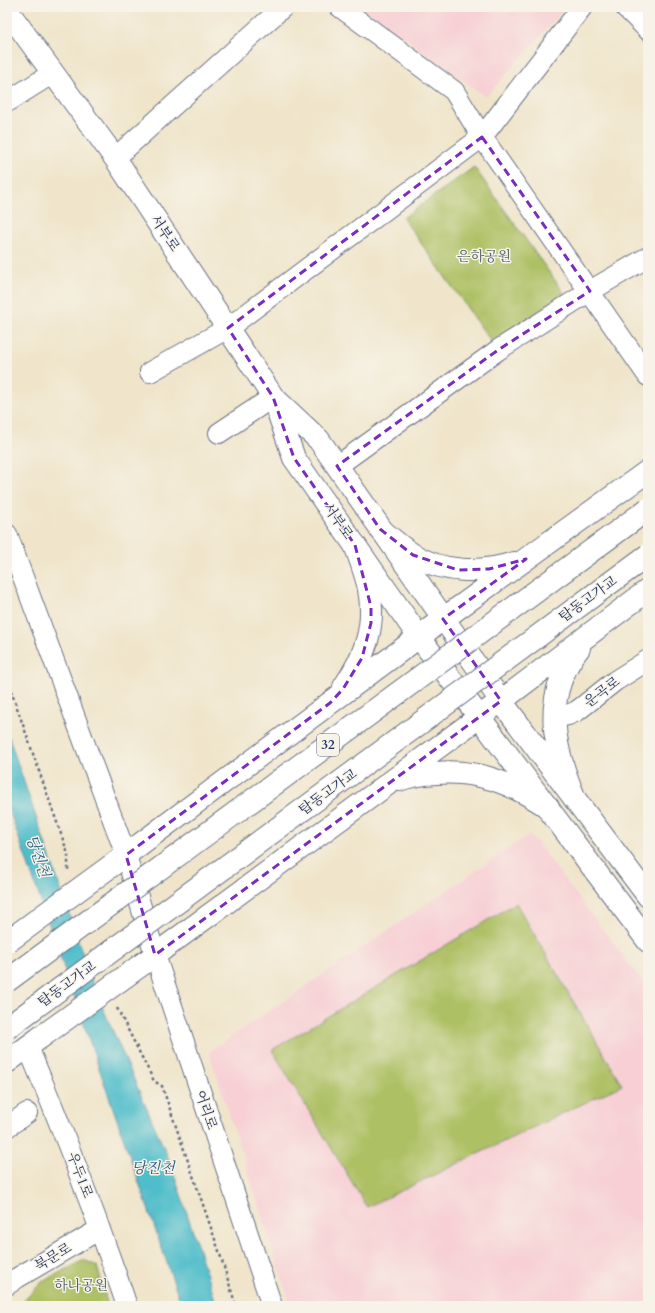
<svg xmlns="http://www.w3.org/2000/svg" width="655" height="1313" viewBox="0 0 655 1313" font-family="Cardo,'Noto Serif KR',serif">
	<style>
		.built { fill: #f7cfd4 }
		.green { fill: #adc064; stroke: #647861 }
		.water { fill: #50bdca; stroke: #367694 }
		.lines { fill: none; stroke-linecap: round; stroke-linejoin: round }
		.minor-casing { stroke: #666f84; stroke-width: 22 }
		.major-casing { stroke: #666f84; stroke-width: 24 }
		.highway-casing { stroke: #666f84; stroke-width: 24 }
		.path { stroke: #666f84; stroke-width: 2.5; stroke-dasharray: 3 3; stroke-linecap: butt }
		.minor { stroke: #fff; stroke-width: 20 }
		.major { stroke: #fff; stroke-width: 22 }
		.highway { stroke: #fff; stroke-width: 22 }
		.highway-bridge-casing { stroke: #666f84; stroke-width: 24; stroke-linecap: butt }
		.highway-bridge { stroke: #fff; stroke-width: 22 }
		.marked { fill: none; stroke: #7b2cbf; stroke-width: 3; stroke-dasharray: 8 5; stroke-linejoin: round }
		.labels { text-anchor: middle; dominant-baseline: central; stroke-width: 3; stroke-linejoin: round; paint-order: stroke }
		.shield { fill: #f7f3e8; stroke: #5d6a87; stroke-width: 1 }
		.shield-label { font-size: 13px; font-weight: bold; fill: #1b2f5e }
		.street-label { font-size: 14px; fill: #1b2f5e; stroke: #f7f3e8 }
		.park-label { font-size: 14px; fill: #475a60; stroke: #f7f3e8 }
		.water-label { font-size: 15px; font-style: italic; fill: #2b5a7e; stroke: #f7f3e8 }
	</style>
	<rect width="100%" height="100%" fill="#f7f3e8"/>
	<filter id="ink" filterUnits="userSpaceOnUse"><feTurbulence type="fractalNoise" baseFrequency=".025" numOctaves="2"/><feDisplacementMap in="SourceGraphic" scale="8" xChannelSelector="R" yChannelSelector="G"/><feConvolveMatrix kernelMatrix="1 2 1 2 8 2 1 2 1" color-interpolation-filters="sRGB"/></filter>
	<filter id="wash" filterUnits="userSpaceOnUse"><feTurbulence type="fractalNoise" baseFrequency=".012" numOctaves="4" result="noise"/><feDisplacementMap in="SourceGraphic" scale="16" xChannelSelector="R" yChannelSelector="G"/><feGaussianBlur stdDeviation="0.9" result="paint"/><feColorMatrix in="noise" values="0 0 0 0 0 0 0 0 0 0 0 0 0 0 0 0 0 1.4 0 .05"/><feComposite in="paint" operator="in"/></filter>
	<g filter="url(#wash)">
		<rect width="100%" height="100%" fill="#f0e5cb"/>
		<path class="built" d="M361,7H566L486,97Z
			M530,834L648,988V1306H291L209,1052Z"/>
		<path class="green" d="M474,167L564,293L493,344L403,218Z
			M516,903L622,1085L367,1207L272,1050Z
			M84,1260L97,1266L108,1306H19L42,1282Z"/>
		<path class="water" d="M7,732L95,990L171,1164L217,1306H182L7,804Z"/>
	</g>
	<g filter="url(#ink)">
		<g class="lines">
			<g class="minor-casing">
				<path id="minor" d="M340,7L454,91L482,137L648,376
					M625,7L648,30
					M7,102L53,73
					M115,158L283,7
					M150,372L228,328L482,137L582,7
					M219,433L273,397
					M337,466L498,350L590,291L648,257
					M7,534L126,855L155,955L272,1306
					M554,718L568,715L577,711L615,681L648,660
					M28,1047C64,1132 97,1218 127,1306
					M7,1127L27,1113
					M7,1285L17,1278L100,1229"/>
			</g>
			<g class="major-casing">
				<path id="major" d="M7,10L115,158L273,397L319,440L501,701L648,896
					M274,400L294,458L419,637L648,941"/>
			</g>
			<g class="highway-casing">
				<path id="highway" d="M380,529C391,538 401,547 412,554C442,573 481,574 514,563
					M344,687C365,656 376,627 369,589C366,574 360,559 355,545
					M399,780C411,775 423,774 436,773C478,769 513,784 548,807
					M575,799C553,747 541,696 579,648
					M115,863L443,619L648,471
					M144,963L501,701L648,590
					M7,1062L41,1037"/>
			</g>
			<path class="path" d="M7,679L68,854V872
				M117,1008L154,1081L162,1086L219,1251L236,1306"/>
			<use href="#minor" class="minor"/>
			<use href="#major" class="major"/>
			<use href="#highway" class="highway"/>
			<g class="highway-bridge-casing">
				<path id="highway-bridge" d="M7,942L115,863
					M7,981L648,509
					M7,1028L648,555
					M41,1037L144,963"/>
			</g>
			<use href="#highway-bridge" class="highway-bridge"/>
		</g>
	</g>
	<path class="marked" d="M482,137L590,291L498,350L337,466L380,529L413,555L458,570L489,569L526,559L443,619L501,701L155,955L126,855L330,703L343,689L362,658L371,623V607L355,545L294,458L273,397L228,328Z"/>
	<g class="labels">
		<rect class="shield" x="317" y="734" width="22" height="22" rx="3"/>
		<g class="shield-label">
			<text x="328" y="745">32</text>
		</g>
		<g class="street-label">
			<text transform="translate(165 233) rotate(56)">서부로</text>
			<text transform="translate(338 521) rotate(55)">서부로</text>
			<text transform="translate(588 599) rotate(-36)">탑동고가교</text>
			<text transform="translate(602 692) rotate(-37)">운곡로</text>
			<text transform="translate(328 792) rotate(-36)">탑동고가교</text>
			<text transform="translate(67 984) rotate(-36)">탑동고가교</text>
			<text transform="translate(206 1110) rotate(71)">어리로</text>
			<text transform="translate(80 1175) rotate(69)">우두1로</text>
			<text transform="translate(53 1257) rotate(-31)">북문로</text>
		</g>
		<g class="park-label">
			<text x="484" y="256">은하공원</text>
			<text x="81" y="1285">하나공원</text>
		</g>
		<g class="water-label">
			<text transform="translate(38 856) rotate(71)">당진천</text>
			<text x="153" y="1168">당진천</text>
		</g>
	</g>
	<rect width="655" height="1313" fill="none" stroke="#f7f3e8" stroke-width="24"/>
</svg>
